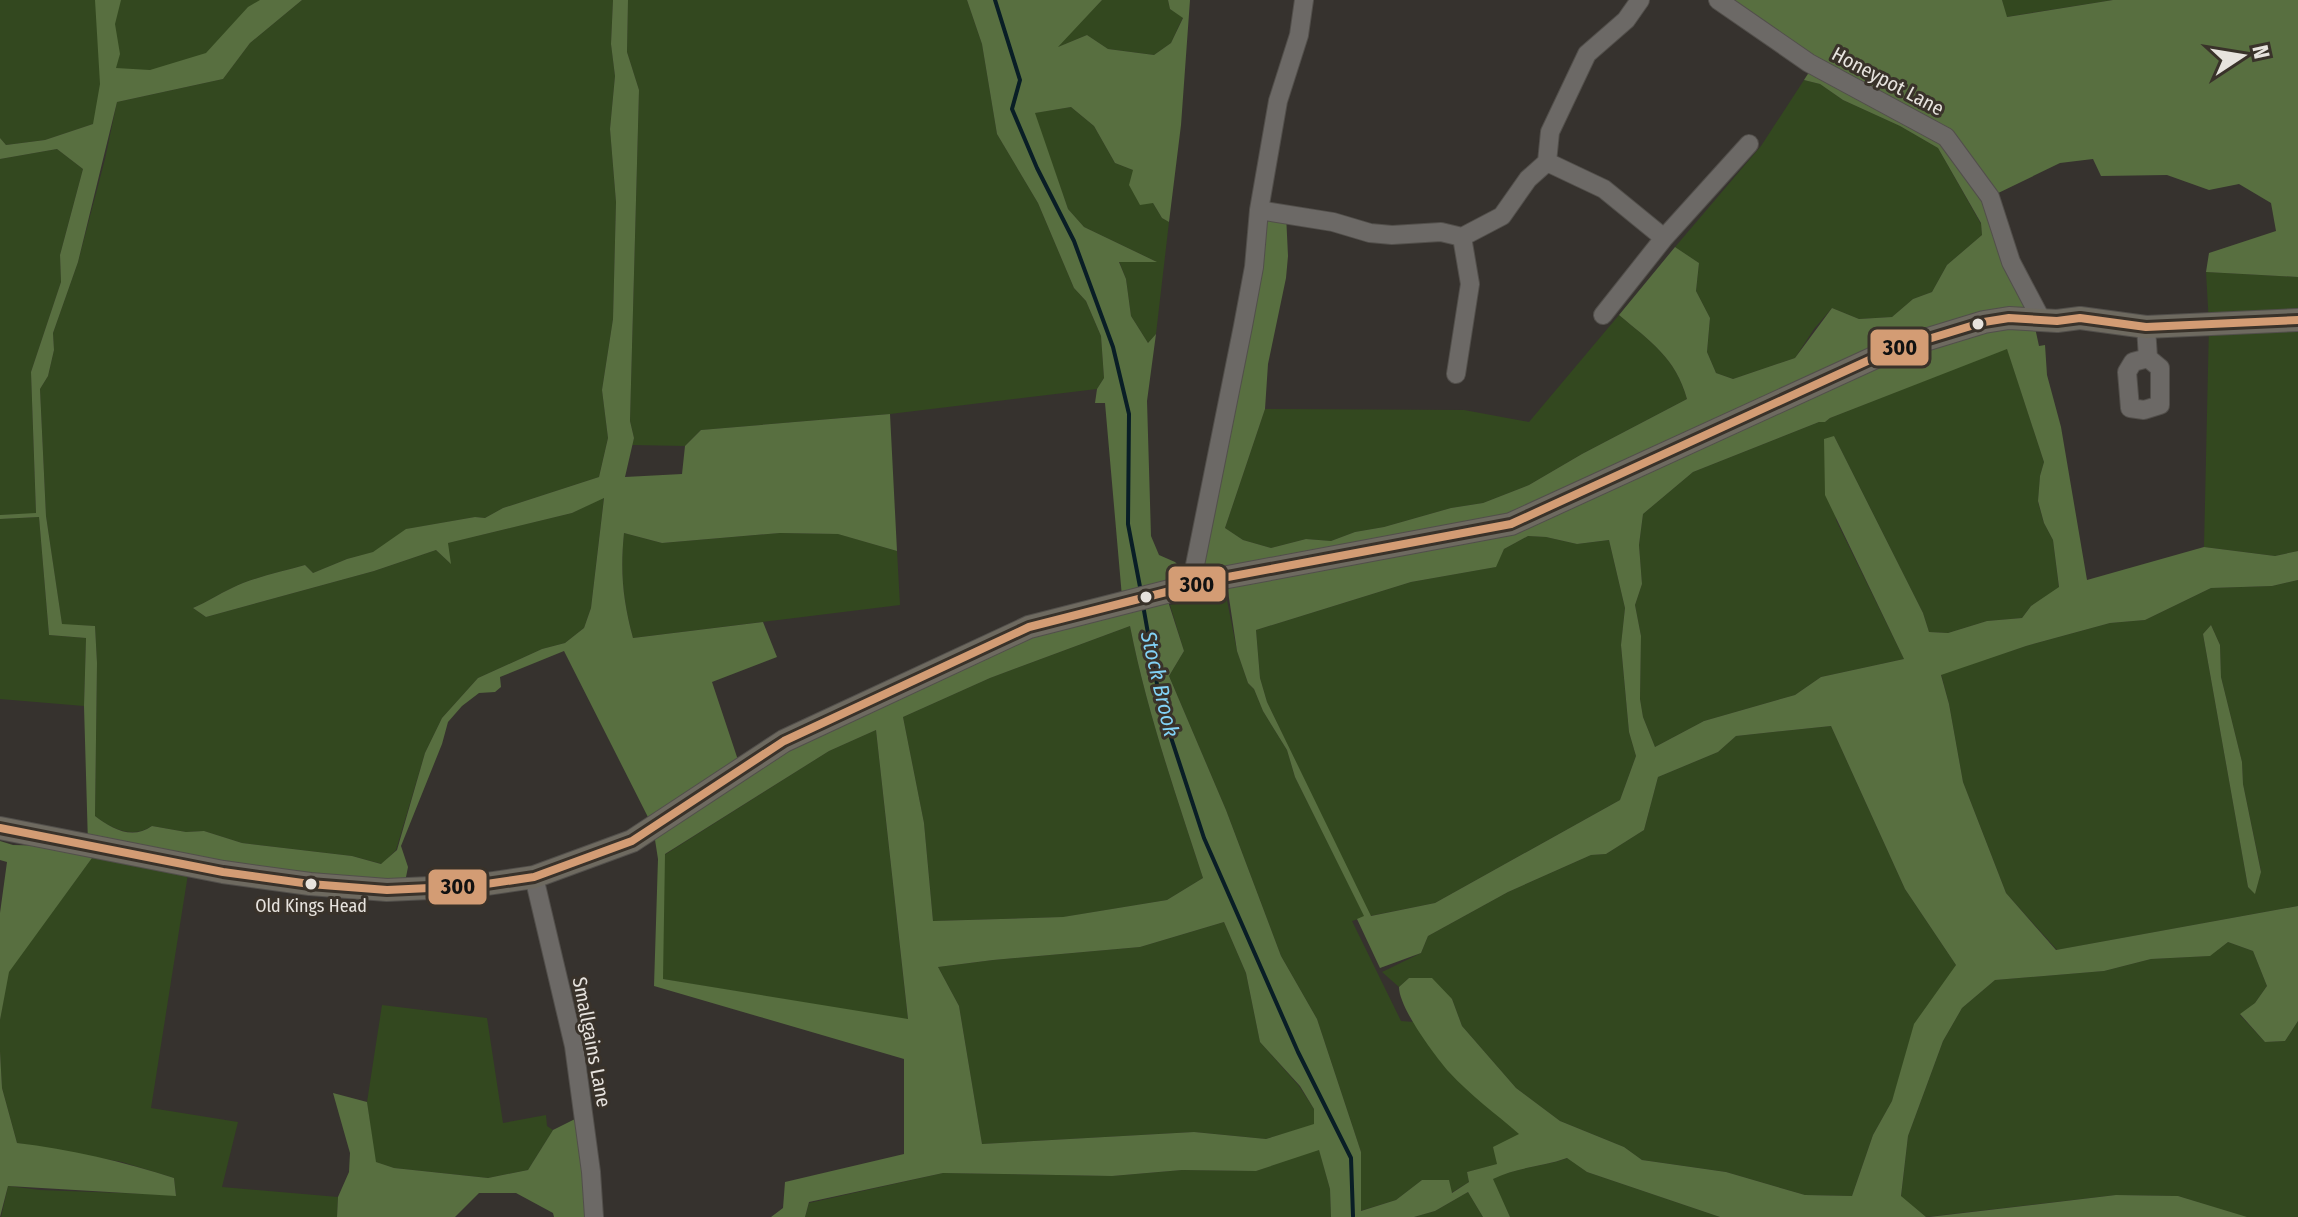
<svg xmlns="http://www.w3.org/2000/svg" width="2298" height="1217" viewBox="0 0 2298 1217" font-family="'Fira Sans Condensed',sans-serif">
	<style>
		.green { fill: #33481f; fill-rule: evenodd }
		.forest { fill: #586f40; fill-rule: evenodd }
		.lines { fill: none; stroke-linecap: round; stroke-linejoin: round }
		.stream { stroke: #091e26; stroke-width: 4 }
		.minor-casing { stroke: #524f4b; stroke-width: 20 }
		.major-casing { stroke: #524f4b; stroke-width: 24 }
		.minor { stroke: #6c6966; stroke-width: 18 }
		.major { stroke: #6e6a60; stroke-width: 22 }
		.bus-1-casing { stroke: #39322a; stroke-width: 14 }
		.bus-1 { stroke: #d39c74; stroke-width: 8 }
		.bus-dot { fill: #e7e3de; stroke: #39322a; stroke-width: 3 }
		.labels { text-anchor: middle; dominant-baseline: central; stroke-width: 6; stroke-linejoin: round; paint-order: stroke }
		.bus-label { font-size: 18px; fill: #e7e3de; stroke: #39322a }
		.street-label { font-size: 20px; fill: #e7e3de; stroke: #39322a }
		.water-label { font-size: 22px; font-style: italic; fill: #82d2f6; stroke: #39322a }
		.line-badge { stroke: #39322a; stroke-width: 3 }
		.pale-badge-label { font-size: 22px; text-anchor: middle; font-weight: bold; fill: #111 }
	</style>
	<rect width="100%" height="100%" fill="#36322e"/>
	<path class="green" d="M0,0H280L206,62L137,80L93,124L45,140L6,145L0,138Z
		M302,0H613L611,44L615,76L610,129L616,202L613,319L602,390L608,438L599,477L503,508L485,518L475,517L407,529L374,552L347,559L313,573L305,565C281,572 254,577 232,588C219,594 207,602 193,608L206,617L374,571L436,550L450,563L447,543L572,513L604,497L591,608L584,628L565,643L542,649L478,678L442,718L425,753L396,850L382,864L352,856L242,843L204,831L186,832L152,826C132,839 112,829 95,816L97,663L95,626L62,625L46,516L40,389L48,376L54,350L53,333L78,262L105,159L117,102L223,79L250,43Z
		M628,0H967L982,44L997,134L1038,203L1074,288L1086,301L1101,336L1104,378L1097,389L890,414L701,430L685,446L632,445L634,438L630,421L639,90L627,52Z
		M1102,0H1168L1170,9L1183,17L1171,43L1154,55L1108,49L1087,35L1056,48Z
		M2002,0H2113L2006,17Z
		M1804,80L1820,84L1843,100L1900,126L1938,148L1981,224L1982,235L1947,265L1932,292L1913,299L1892,317L1859,319L1832,308L1814,329L1795,358L1733,379L1716,373L1707,352L1710,318L1696,291L1699,263L1675,247L1761,146Z
		M1071,107L1094,126L1115,163L1133,170L1162,218L1169,222L1156,334L1148,343L1131,316L1126,279L1119,261H1155L1084,227L1068,209L1034,113Z
		M57,149L83,169L60,255L61,282L31,372L36,514L0,515V159Z
		M2206,272L2298,277V551L2275,556L2204,547L2209,324Z
		M1619,315C1650,341 1676,358 1687,399L1582,454L1529,485L1483,503L1451,508L1384,527L1355,532L1331,541L1306,539L1271,548L1243,540L1225,528L1265,409L1464,410L1529,422Z
		M2007,348L2044,462L2040,476L2038,502L2044,523L2053,540L2059,588L2031,606L2022,618L1987,621L1948,633L1929,632L1923,613L1834,436L1836,520L1904,659L1821,677L1795,695L1704,721L1655,747L1643,717L1640,699L1641,636L1635,605L1642,584L1639,545L1643,514L1693,472L1819,422H1825L1830,418Z
		M39,517L49,635L86,638L84,706L0,699V519Z
		M624,533L662,543L780,533L839,534L897,551L900,605L633,638C623,600 620,572 624,533Z
		M1528,536L1546,537L1577,544L1609,540L1625,608L1621,646L1629,732L1636,756L1620,800L1435,903L1370,916L1267,702L1260,678L1256,630L1411,582L1495,567L1504,549Z
		M2298,580V906L2057,950L2006,893L1963,782L1949,704L1941,674L2026,646L2110,623L2145,620L2211,588L2272,586ZM2211,625L2220,645L2221,677L2242,762L2243,784L2261,871L2255,893L2248,887L2203,634Z
		M1226,595L1237,651L1248,683L1254,689L1263,711L1287,750L1295,777L1365,917L1352,921L1401,1021L1414,1022L1450,1072L1520,1134L1498,1164L1467,1172L1469,1182L1451,1193L1422,1180L1396,1200L1360,1211L1361,1152L1317,1019L1281,956L1226,810L1169,676L1184,651L1170,605Z
		M1130,626C1147,712 1176,795 1203,878L1167,900L1064,917L933,921L924,823L903,717L990,678Z
		M1831,726L1905,889L1956,965L1904,1066L1892,1101L1873,1135L1852,1196L1805,1195L1726,1172L1642,1160L1624,1147L1560,1121L1516,1088L1462,1026L1452,999L1409,978L1399,987L1382,972L1421,953L1428,936L1508,892L1591,855L1606,854L1644,830L1658,777L1718,752L1736,736Z
		M876,730L908,1020L656,978L658,859L829,751Z
		M100,847L188,874L151,1108L238,1122L222,1187L338,1197L337,1217H1L8,1186L40,1190L176,1195L174,1178L122,1162L17,1143L2,1088L0,1051V1020L8,972Z
		M1224,922L1246,973L1260,1042L1299,1086L1314,1109V1125L1266,1139L1194,1132L982,1144L959,1006L938,967L993,960L1140,947Z
		M2228,942L2253,951L2267,986L2255,1003L2240,1015L2265,1042L2285,1041L2298,1021V1217H2245L2178,1196L2116,1195L1926,1217L1901,1197L1908,1136L1943,1041L1962,1008L1995,980L2104,971L2151,959L2209,956Z
		M382,1005L487,1018L503,1123L546,1115L547,1126L553,1130L528,1170L488,1178L394,1168L375,1162L367,1102Z
		M1319,1149L1330,1189L1331,1217H805L809,1203L943,1173L1112,1176L1182,1170L1256,1171Z
		M1568,1158L1587,1172L1720,1217H1510L1492,1179C1517,1167 1542,1167 1568,1158Z
		M1468,1192L1483,1217H1414L1435,1211Z"/>
	<path class="forest" d="M95,0H121L115,24L120,54L116,68L150,70L206,53L248,7L260,0H302L250,43L223,79L117,102L78,262L53,333L54,350L48,376L40,389L46,516L62,624L95,626L97,663L95,816C112,829 132,840 152,826L186,832L204,831L242,843L352,856L381,864L397,850L425,753L442,718L478,678L542,649L565,643L584,628L591,608L604,498L572,513L448,543L451,564L436,550L374,571L206,617L193,608C207,602 219,594 232,588C254,577 281,572 305,565L313,573L347,559L373,552L406,529L475,517L485,518L503,508L599,477L608,438L602,390L613,319L616,202L610,129L615,76L611,44L613,0H628L627,52L639,90L630,421L634,438L625,477L682,474L685,446L701,430L890,414L897,551L838,534L780,533L662,543L624,533C620,573 623,600 633,638L763,622L777,657L712,682L741,769L1122,597L1105,403H1095L1097,389L1104,378L1101,336L1086,301L1074,288L1038,203L997,134L982,44L967,0H1102L1058,47L1087,35L1108,49L1154,55L1171,43L1183,18L1170,9L1168,0H1190L1181,125L1169,222L1162,218L1153,203L1140,205L1129,185L1133,170L1115,163L1094,126L1071,107L1035,113L1068,209L1084,227L1157,262H1119L1126,279L1131,316L1148,343L1156,334L1147,401L1151,536L1159,555L1175,562L1182,569L1178,588L1165,592L1184,651L1169,676L1226,810L1281,956L1317,1019L1361,1152V1211L1396,1200L1422,1180H1449L1452,1193L1469,1182L1467,1172L1497,1164L1493,1147L1519,1134C1496,1114 1470,1095 1449,1072C1435,1056 1399,1008 1399,987L1409,978H1432L1452,999L1462,1026L1516,1088L1560,1121L1624,1147L1642,1160L1726,1172L1805,1195L1852,1196L1873,1135L1892,1101L1914,1024L1956,965L1905,889L1831,726L1736,736L1718,752L1658,777L1644,830L1606,854L1591,855L1508,892L1428,936L1421,953L1380,968L1357,919L1364,916L1295,777L1287,750L1263,711L1254,689L1248,683L1237,651L1226,578L1191,585L1259,210L1286,214L1288,256L1286,278L1268,364L1265,409L1225,528L1243,540L1271,548L1306,539L1331,541L1355,532L1384,527L1451,508L1483,503L1529,485L1582,454L1687,399C1676,358 1650,341 1619,315L1675,247L1699,263L1696,291L1710,318L1707,352L1716,373L1733,379L1795,358L1832,308L1859,319L1892,317L1913,299L1932,292L1947,265L1982,235L1981,223L1938,148L1900,126L1843,100L1820,84L1804,80L1813,66L1718,0H2002L2007,17L2113,0H2298V277L2206,272L2209,253L2276,231L2271,203L2239,184L2209,190L2167,175L2101,176L2093,159L2060,163L1990,197L2034,323L2039,346L2045,345L2047,375L2061,427L2087,580L2204,547L2275,556L2298,551V580L2272,586L2211,588L2145,620L2110,623L2026,646L1941,675L1949,704L1963,782L2006,893L2056,950L2298,906V1021L2285,1041L2265,1042L2240,1014L2255,1003L2267,986L2253,951L2228,942L2210,956L2151,959L2104,971L1995,980L1962,1008L1943,1041L1908,1136L1901,1196L1926,1217H1720L1587,1172L1567,1158C1542,1167 1517,1167 1493,1179L1510,1217H1483L1468,1192L1435,1211L1414,1217H1331L1330,1189L1319,1150L1256,1171L1182,1170L1112,1176L943,1173L809,1202L805,1217H771L783,1208L785,1182L904,1154V1059L654,986L658,859L653,827L564,651L500,677L501,687L495,692L479,693L462,706L448,722L442,744L401,846L408,867L405,882L387,890L100,847L9,972L0,1020V913L7,862L0,860V841L13,845L94,847L88,844L84,706L86,638L49,635L39,517L0,519V515L36,513L31,372L61,282L60,255L83,169L57,149L0,159V138L6,145L45,140L93,124L100,84ZM2007,349L2044,462L2040,476L2038,501L2044,523L2053,540L2059,587L2031,606L2022,618L1987,621L1948,633L1929,632L1923,613L1834,436L1824,439L1825,495L1904,659L1821,677L1795,695L1704,721L1655,747L1643,717L1640,699L1641,636L1635,605L1642,584L1639,545L1643,514L1693,472L1819,422H1825L1830,418ZM1528,536L1546,537L1577,544L1609,540L1625,608L1621,645L1629,732L1636,756L1620,800L1435,903L1371,916L1267,702L1260,678L1256,630L1411,582L1496,567L1504,549ZM1130,626C1147,712 1176,795 1203,878L1167,900L1063,917L933,921L924,823L903,717L990,678ZM876,730L908,1019L663,979L665,854L829,751ZM1224,922L1246,973L1260,1042L1300,1086L1314,1109V1124L1266,1139L1194,1132L982,1144L959,1006L938,967L993,960L1140,947Z
		M2211,625L2220,645L2221,677L2242,762L2243,784L2261,872L2255,894L2248,887L2203,634Z
		M0,1051L2,1088L17,1143C68,1149 126,1162 174,1178L176,1196L8,1186L0,1217Z
		M333,1093L367,1102L376,1162L394,1168L488,1178L528,1170L553,1130L583,1115L594,1217H554L553,1213L516,1193H479L455,1217H337L338,1197L349,1172L350,1153Z
		M2116,1195L2178,1196L2247,1217H1929Z"/>
	<g class="lines">
		<path class="stream" d="M995,0L1020,80L1012,109L1037,168L1074,241L1113,347L1129,414L1128,524L1141,592
			M1143,605L1161,707L1204,838L1298,1052L1351,1158L1353,1216"/>
		<g class="minor-casing">
			<path id="minor" d="M1718,0L1809,63L1946,137L1990,197L2011,262L2041,319
				M1547,162L1604,189L1664,238L1603,315
				M1259,210L1333,222L1370,233L1392,235L1441,232L1462,237L1502,216L1528,179L1547,162L1550,132L1587,54L1626,20L1640,0
				M1664,238L1749,144
				M2146,327L2148,358L2160,368V405L2144,410L2130,408L2127,372L2133,362L2148,358
				M1456,374L1470,284L1462,237
				M1191,585L1243,326L1254,267L1259,210L1278,101L1299,35L1304,0
				M534,877L574,1046L591,1172L594,1217"/>
		</g>
		<g class="major-casing">
			<path id="major" d="M0,828L223,872L310,884L387,890L473,886L534,877L632,841L784,741L1029,627L1217,579L1511,524L1889,351L1984,322L2009,318L2057,321L2080,318L2146,327L2298,320"/>
		</g>
		<use href="#minor" class="minor"/>
		<use href="#major" class="major"/>
		<g class="bus-1-casing">
			<path id="bus-1" d="M0,828L223,872L310,884L387,890L473,886L534,877L632,841L784,741L1029,627L1217,579L1511,524L1889,351L1984,322L2009,318L2057,321L2080,318L2146,327L2298,320"/>
		</g>
		<use href="#bus-1" class="bus-1"/>
	</g>
	<g class="bus-dot">
		<circle cx="1978" cy="324" r="7"/>
		<circle cx="1146" cy="597" r="7"/>
		<circle cx="311" cy="884" r="7"/>
	</g>
	<g class="labels">
		<g class="bus-label">
			<text x="311" y="906">Old Kings Head</text>
		</g>
		<g class="street-label">
			<text transform="translate(1888 81) rotate(28)">Honeypot Lane</text>
			<text transform="translate(592 1042) rotate(79)">Smallgains Lane</text>
		</g>
		<g class="water-label">
			<text transform="translate(1160 684) rotate(77)">Stock Brook</text>
		</g>
	</g>
	<g class="line-badge">
		<rect x="1869" y="328" width="61" height="39" rx="8" fill="#d39c74"/>
		<rect x="1167" y="565" width="60" height="38" rx="8" fill="#d39c74"/>
		<rect x="427" y="868" width="61" height="38" rx="8" fill="#d39c74"/>
	</g>
	<g class="pale-badge-label">
		<text x="1900" y="355">300</text>
		<text x="1197" y="592">300</text>
		<text x="458" y="894">300</text>
	</g>
	<g transform="translate(2242 56) rotate(78)" stroke="#39322a" stroke-width="6" paint-order="stroke">
	<path d="M0-6L14 30L0 20L-14 30Z" fill="#e7e3de"/>
	<text y="-12" font-size="22" font-weight="bold" text-anchor="middle" fill="#e7e3de">N</text>
	</g>
</svg>
